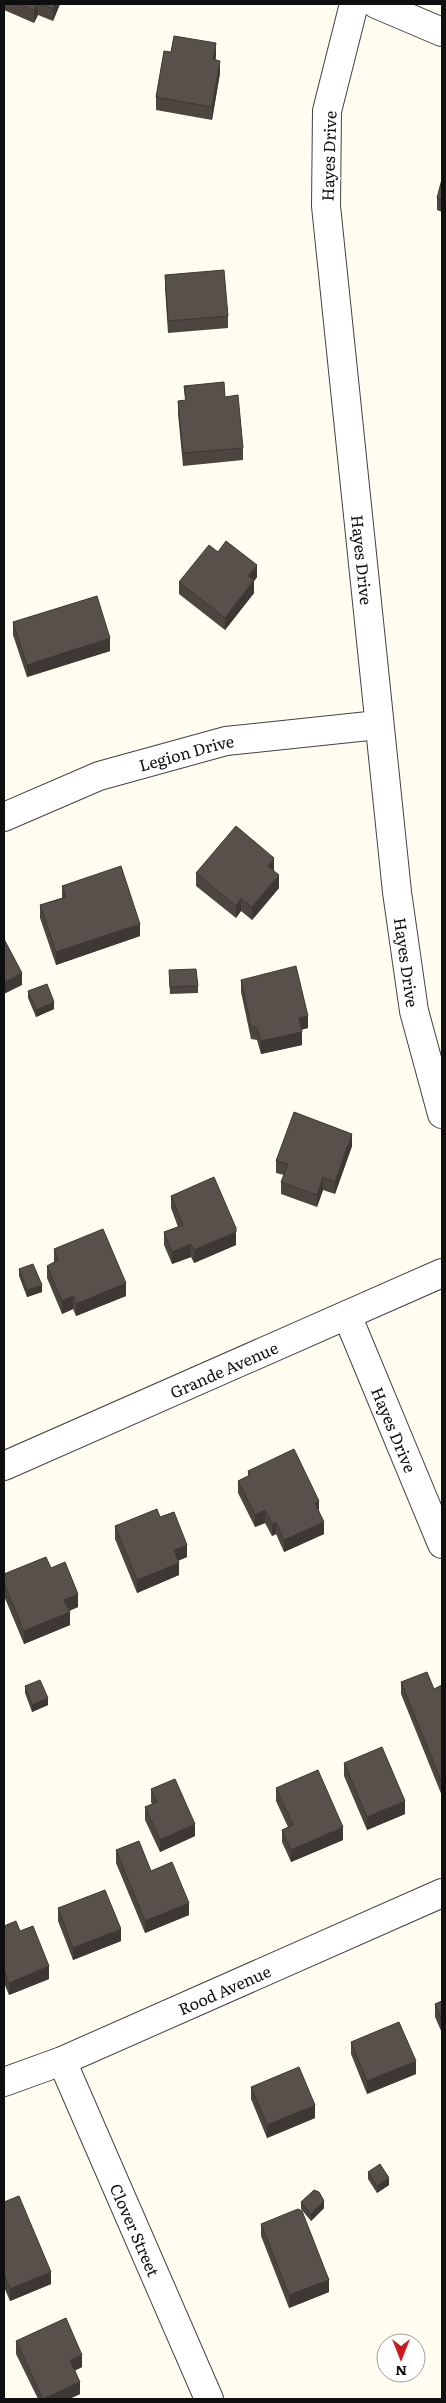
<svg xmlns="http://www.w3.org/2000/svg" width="446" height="2403" viewBox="0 0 446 2403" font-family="Literata,serif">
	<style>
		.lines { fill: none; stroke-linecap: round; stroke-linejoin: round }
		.minor-casing { stroke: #424242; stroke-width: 30 }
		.minor { stroke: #fff; stroke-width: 28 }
		.wall { fill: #4c4540 }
		.shaded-wall { fill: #3e3834 }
		.building { fill: #58504a; stroke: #3e3834 }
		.labels { text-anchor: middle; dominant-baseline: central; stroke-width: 5; stroke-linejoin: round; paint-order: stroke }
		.street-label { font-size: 16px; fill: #0f0f0f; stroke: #fff }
	</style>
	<rect width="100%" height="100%" fill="#fffdf0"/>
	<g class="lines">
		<g class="minor-casing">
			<g id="minor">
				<path id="s1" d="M354,4L327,111L326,206L397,892L414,1011L442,1114"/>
				<path d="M376,4L442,32"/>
				<path id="s2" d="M4,817L99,776L226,741L378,725"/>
				<path id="s3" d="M347,1315L442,1544"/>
				<path id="s4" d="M4,1466L442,1273"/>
				<path id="s5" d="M62,2061L209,2399"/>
				<path id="s6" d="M4,2082L62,2061L442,1893"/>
			</g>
		</g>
		<use href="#minor" class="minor"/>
	</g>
	<path class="wall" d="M4,4H60L53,21L38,15L34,23L4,10Z
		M171,52L216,56L215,60L220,73L212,120L156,110V97Z
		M442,179V212L437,210V198Z
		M165,275L228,316V328L168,333L165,287Z
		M184,386L243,448V460L183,466L178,414V401L185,400Z
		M218,552L257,577L254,581V593L225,630L179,594V582Z
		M13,622L110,651L27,677L13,635Z
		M274,870L279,888L252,920L241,911L236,918L196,886V873Z
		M62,886L140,936L56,965L40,918V905L62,898Z
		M169,977L198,986V993L170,994Z
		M241,980L308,1028L301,1030L302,1045L261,1054L257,1040L251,1039L241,992Z
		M28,991L54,1009L36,1017L28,998Z
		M352,1146L335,1194L323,1190L317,1207L281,1194V1182L284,1175L276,1173V1161Z
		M171,1196L236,1245L194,1263L191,1257L172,1264L164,1245V1232L178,1227L171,1208Z
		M54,1249L126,1296L76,1316L73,1309L62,1314L47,1278V1266L54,1262Z
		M19,1269L42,1292L27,1297L19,1276Z
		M248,1471L319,1512L324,1534L284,1552L276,1534L272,1536L265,1523L255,1527L238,1493V1481L248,1476Z
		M160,1517L187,1557L178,1561L179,1575L137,1593L115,1539V1526Z
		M51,1568L78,1607L69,1611L70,1625L24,1644L4,1596V1574Z
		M401,1682L434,1689L442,1685V1796L401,1694Z
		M25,1686L48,1705L32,1712L25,1693Z
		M344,1763L405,1814L367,1830L344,1776Z
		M276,1788L343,1840L291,1862L282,1842V1830L288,1827L276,1801Z
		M151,1789L195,1836L160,1852L145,1820V1807L152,1804L151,1802Z
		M116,1850L151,1871L189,1915L145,1933L116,1863Z
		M58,1908L121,1941L73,1960L58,1921Z
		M4,1926L20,1931L49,1979L9,1995L4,1983Z
		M442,2001V2033L435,2017V2004Z
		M351,2042L416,2074L367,2094L351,2054Z
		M251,2087L315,2118L267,2138L251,2099Z
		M368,2172L389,2185L377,2193L368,2179Z
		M4,2202L51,2284L10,2301L4,2287Z
		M301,2202L324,2208L311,2221L301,2209Z
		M261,2224L329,2292L289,2308L261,2236Z
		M16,2341L82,2367L74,2371L80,2394L69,2399H38L16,2354Z"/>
	<path class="shaded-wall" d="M37,4L38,15L34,23V10Z
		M55,4H60L53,21V9Z
		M216,43V56L213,72V59Z
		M220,61V73L212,120V107Z
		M257,565V577L254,581V593L225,630V618L248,576Z
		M110,638V651L27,677V665Z
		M274,858V870L268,878V866Z
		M279,875V888L252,920V907Z
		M241,899V911L236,918V906Z
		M140,924V936L56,965V952Z
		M22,973V985L4,994V982Z
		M54,1002V1009L36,1017V1010Z
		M308,1016V1028L299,1030V1018Z
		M302,1032V1045L261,1054V1041Z
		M352,1134V1146L335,1194V1182Z
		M323,1177V1190L317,1207V1195Z
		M236,1232V1245L194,1263V1250Z
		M191,1244V1257L172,1264V1252Z
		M126,1283V1296L76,1316V1304Z
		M42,1285V1292L27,1297V1290Z
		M73,1296V1309L62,1314V1301Z
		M319,1501V1514L315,1503Z
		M265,1510V1523L255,1527V1515Z
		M276,1522V1534L272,1536V1524Z
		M324,1522V1534L284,1552V1540Z
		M187,1545V1557L174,1562V1550Z
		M179,1563V1575L137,1593V1580Z
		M78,1594V1607L64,1613V1600Z
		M70,1612V1625L24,1644V1631Z
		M48,1698V1705L32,1712V1705Z
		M405,1801V1814L367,1830V1817Z
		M195,1824V1836L160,1852V1840Z
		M343,1827V1840L291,1862V1850Z
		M189,1903V1915L145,1933V1921Z
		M121,1929V1941L73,1960V1948Z
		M49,1966V1979L9,1995V1983Z
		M416,2061V2074L367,2094V2081Z
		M315,2105V2118L267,2138V2125Z
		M389,2178V2185L377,2193V2186Z
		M324,2201V2208L311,2221V2214Z
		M51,2272V2284L10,2301V2289Z
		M329,2280V2292L289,2308V2295Z
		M82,2355V2367L70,2373V2360Z
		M80,2382V2394L69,2399H43Z"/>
	<path class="building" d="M18,4H37L34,10Z
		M41,4H55L53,9Z
		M174,36L216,43L213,59L220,61L212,107L156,97L164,51L171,52Z
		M442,179V199L437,198Z
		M224,270L228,316L168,321L165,275Z
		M224,382L225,397L238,395L243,448L183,453L178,401L186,400L184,386Z
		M226,541L257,565L248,576L254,580L225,618L179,582L209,545L218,552Z
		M97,596L110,638L27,665L13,622Z
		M236,826L274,858L268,866L279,875L252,907L241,899L236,906L196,873Z
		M121,866L140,924L56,952L40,905L66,897L62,886Z
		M4,939L22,973L4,982Z
		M296,966L308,1016L299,1018L302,1032L261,1041L257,1028L251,1026L241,980Z
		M196,969L198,986L170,987L169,970Z
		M47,984L54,1002L36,1010L28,991Z
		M294,1112L352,1134L335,1182L323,1177L317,1195L281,1182L288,1164L276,1161Z
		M214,1177L236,1228V1232L194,1250L191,1244L172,1252L164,1232L183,1225L171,1196Z
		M103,1229L126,1283L76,1304L73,1296L62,1301L47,1266L58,1260L54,1249Z
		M33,1264L42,1285L27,1290L19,1269Z
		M294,1449L319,1501L315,1503L324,1522L284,1540L276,1522L272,1524L265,1510L255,1515L238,1481L250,1475L248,1471Z
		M157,1509L160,1517L174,1512L187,1545L174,1550L179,1563L137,1580L115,1526Z
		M46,1557L51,1568L65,1562L78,1594L64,1600L70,1612L24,1631L4,1583V1574Z
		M427,1672L434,1689L442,1685V1783L401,1682Z
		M40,1680L48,1698L32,1705L25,1686Z
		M382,1747L405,1801L367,1817L344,1763Z
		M318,1770L343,1827L291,1850L282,1830L293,1825L276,1788Z
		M175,1779L195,1824L160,1840L145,1807L157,1802L151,1789Z
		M139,1841L151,1871L172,1862L189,1903L145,1921L116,1850Z
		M105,1890L121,1929L73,1948L58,1908Z
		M16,1921L20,1931L33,1926L49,1966L9,1983L4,1971V1926Z
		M442,2001V2021L435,2004Z
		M399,2022L416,2061L367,2081L351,2042Z
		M299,2067L315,2105L267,2125L251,2087Z
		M380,2164L389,2178L377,2186L368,2172Z
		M314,2190L319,2192L324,2201L311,2214L301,2202Z
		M19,2196L51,2272L10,2289L4,2275V2202Z
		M298,2209L302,2211L329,2280L289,2295L261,2224Z
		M66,2318L82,2355L70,2360L80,2382L43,2399L16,2341Z"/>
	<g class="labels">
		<g class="street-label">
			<text transform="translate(328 156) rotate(-88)">Hayes Drive</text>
			<text stroke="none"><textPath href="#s1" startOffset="561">Hayes Drive</textPath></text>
			<text stroke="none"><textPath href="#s2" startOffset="194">Legion Drive</textPath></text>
			<text stroke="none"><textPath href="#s1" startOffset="966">Hayes Drive</textPath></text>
			<text stroke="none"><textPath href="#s4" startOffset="240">Grande Avenue</textPath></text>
			<text stroke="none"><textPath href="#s3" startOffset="124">Hayes Drive</textPath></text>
			<text stroke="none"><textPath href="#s6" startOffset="239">Rood Avenue</textPath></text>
			<text stroke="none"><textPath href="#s5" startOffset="184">Clover Street</textPath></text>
		</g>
	</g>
	<rect width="446" height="2403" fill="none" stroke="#0f0f0f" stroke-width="10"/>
	<g transform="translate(401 2358) rotate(180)"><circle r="24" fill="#ffffff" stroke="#9f9f9f"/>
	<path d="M0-4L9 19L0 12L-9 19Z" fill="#ca1b1e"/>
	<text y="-8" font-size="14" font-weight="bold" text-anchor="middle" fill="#0f0f0f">N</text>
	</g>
</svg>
